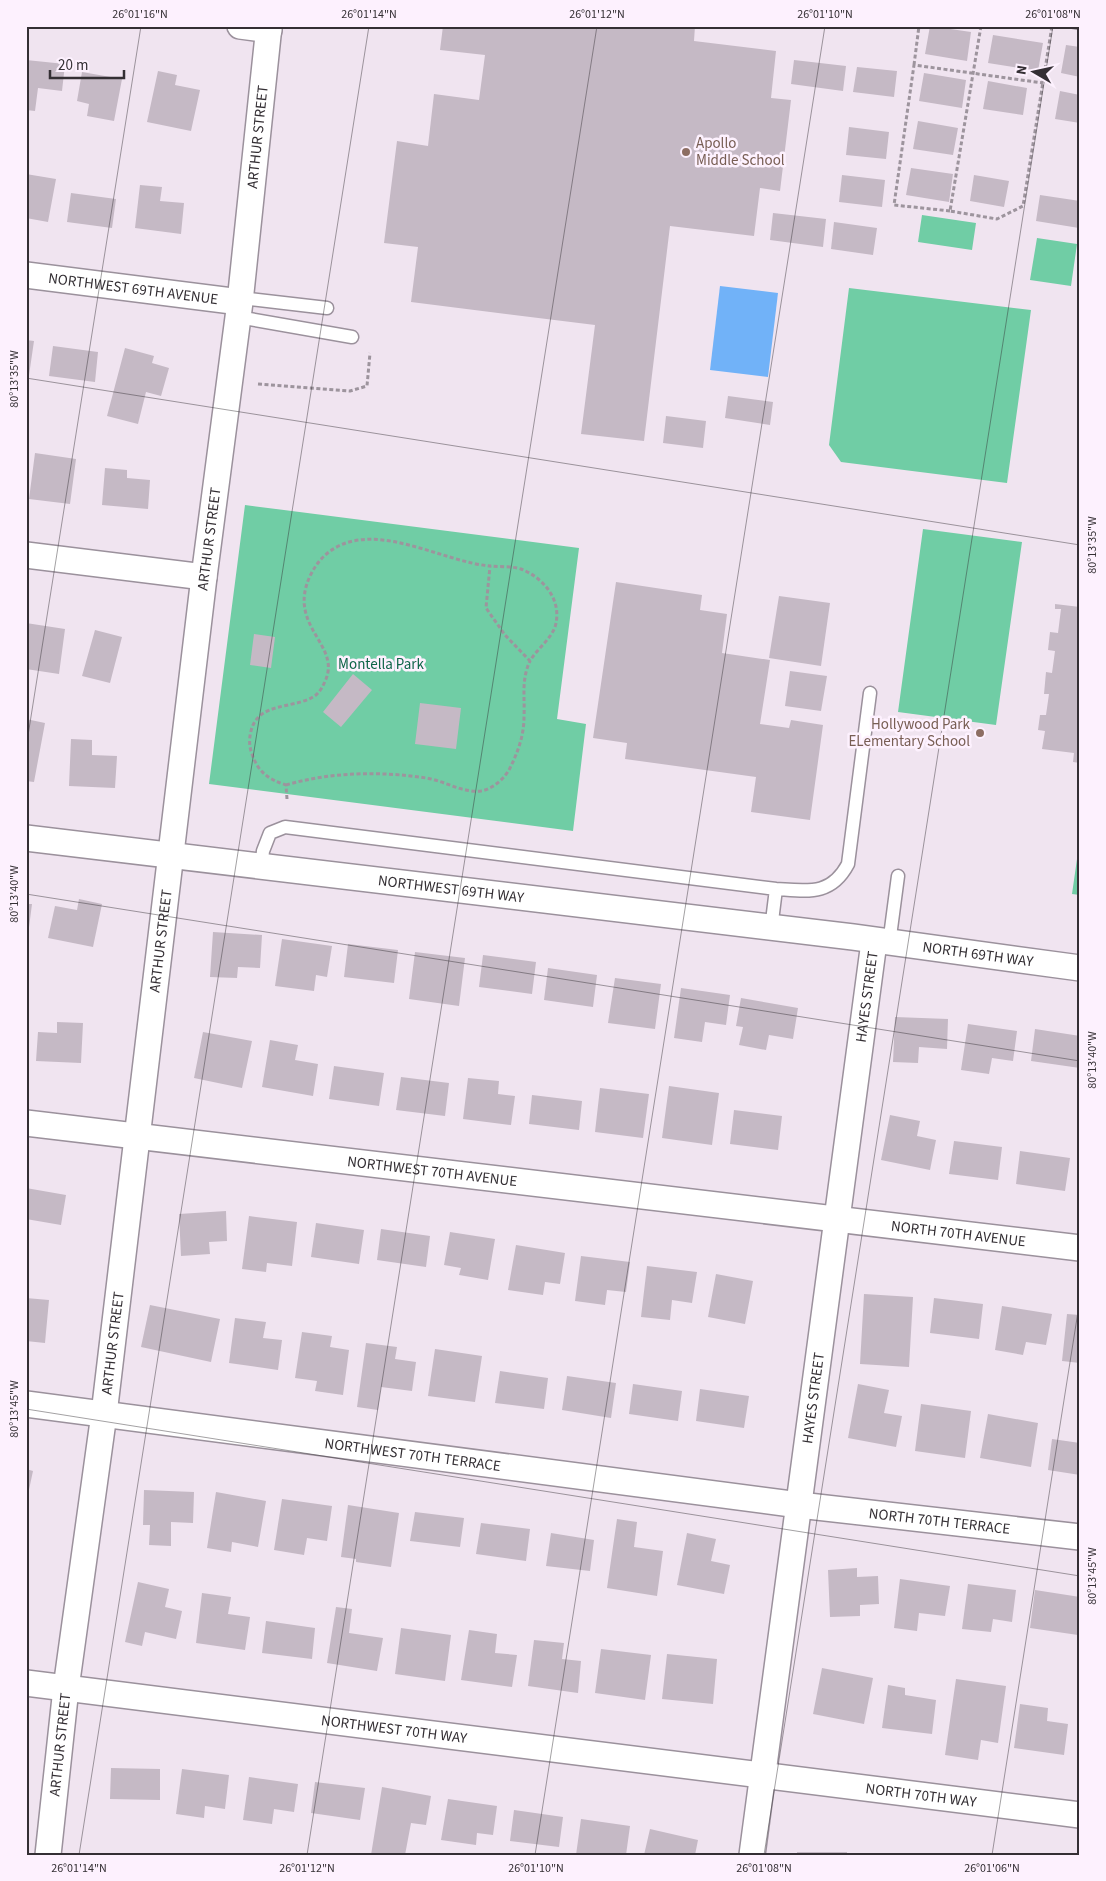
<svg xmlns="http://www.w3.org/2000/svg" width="1106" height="1881" viewBox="0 0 1106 1881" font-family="'Source Sans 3',sans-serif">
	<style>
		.green { fill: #70cda5 }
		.water { fill: #71b2f8 }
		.building { fill: #c5b9c5 }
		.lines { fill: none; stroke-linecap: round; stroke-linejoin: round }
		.service-casing { stroke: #9b919c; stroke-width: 15 }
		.minor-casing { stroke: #9b919c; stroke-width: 28 }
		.path { stroke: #9d949d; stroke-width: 3; stroke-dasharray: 4 2.5; stroke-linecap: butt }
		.service { stroke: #fff; stroke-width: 12 }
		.minor { stroke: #fff; stroke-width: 25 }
		.ticks { fill: none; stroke: #342f34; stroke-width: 1; stroke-opacity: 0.45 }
		.education-dot { fill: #8d6e63; stroke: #fdf1fe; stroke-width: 2 }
		.labels { text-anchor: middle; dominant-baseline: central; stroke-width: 5; stroke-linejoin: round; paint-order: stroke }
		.street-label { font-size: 15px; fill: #342f34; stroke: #fdf1fe }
		.education-label { font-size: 15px; fill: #785e54; stroke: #fdf1fe; text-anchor: start }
		.park-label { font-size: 15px; fill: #0e6548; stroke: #fdf1fe }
		.neatline { fill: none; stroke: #342f34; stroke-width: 2 }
		.ticks-label { font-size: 12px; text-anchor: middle; fill: #342f34 }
	</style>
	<rect width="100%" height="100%" fill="#f0e4f0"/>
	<path class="green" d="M922,215L976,223L972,250L918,242Z
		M1037,238L1077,244L1071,286L1030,280Z
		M849,288L1031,310L1007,483L841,462L829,445Z
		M245,505L579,548L557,719L586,724L573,831L209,784Z
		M923,529L1022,542L996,725L898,712Z
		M1080,838V895L1072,894Z"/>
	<path class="water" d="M720,286L778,293L768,377L710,370Z"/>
	<path class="building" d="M443,26H695L694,41L776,51L771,98L791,100L780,191L760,188L754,236L670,226L644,441L581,434L595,325L411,302L418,247L384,243L397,141L428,146L434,94L479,100L485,55L440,50Z
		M930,26L971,32L967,61L925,54Z
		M993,35L1043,43L1038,71L988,63Z
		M1066,45L1080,47V77L1061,73Z
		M26,60L65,64L62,91L38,88L35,111L26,110Z
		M794,60L846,66L843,91L791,84Z
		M857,67L897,71L894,97L853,92Z
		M158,71L177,75L175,85L200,90L191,131L147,122Z
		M82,72L122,79L114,121L87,116L89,104L77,101Z
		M924,73L966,80L962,108L919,101Z
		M988,81L1027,88L1023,115L983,109Z
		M1060,91L1080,95V123L1055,119Z
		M918,121L958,128L953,155L913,149Z
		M849,127L889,132L886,159L846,155Z
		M911,168L953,174L949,202L906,195Z
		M26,174L56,179L48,222L26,218Z
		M842,175L885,180L882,207L839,202Z
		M974,175L1009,181L1004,207L970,201Z
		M140,185L162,187L160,201L184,203L181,234L135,228Z
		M71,193L116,199L112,228L67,222Z
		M1040,195L1080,201L1079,228L1036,221Z
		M773,213L826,219L823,247L770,240Z
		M834,222L877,228L873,255L831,249Z
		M26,340L34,341L27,389H26Z
		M53,346L98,352L95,382L49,376Z
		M125,348L154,356L152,363L169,368L161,396L146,392L138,424L107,416Z
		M728,396L773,402L770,425L725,418Z
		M666,416L706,421L703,448L663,443Z
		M35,453L76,459L70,504L29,499Z
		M105,468L127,470V478L150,480L148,509L102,505Z
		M616,582L702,595L700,610L727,614L722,653L770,660L760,724L789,728L791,720L823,725L810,820L751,812L756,777L625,759L627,743L593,738Z
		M779,596L830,603L821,666L769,658Z
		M1055,604L1080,607V763L1073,762L1074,753L1042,749L1045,731L1038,730L1040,715H1046L1049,694H1044L1046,672L1052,673L1055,651L1048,650L1050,632L1058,633L1061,609H1055Z
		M26,623L65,629L59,674L26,669Z
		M95,630L122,637L110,683L82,676Z
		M254,634L275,637L271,668L250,665Z
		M790,671L827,676L821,711L785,706Z
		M353,674L372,690L341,727L323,712Z
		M420,703L461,708L456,749L415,744Z
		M26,719L45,723L34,782L26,781Z
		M71,739L92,740V755L117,756L115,788L69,786Z
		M79,899L102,904L93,947L48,938L55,906L77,910Z
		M26,904H32L28,935H26Z
		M213,932L262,935L260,968L238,967L237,978L210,977Z
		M282,939L332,946L327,977L316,975L314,991L275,986Z
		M348,944L398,950L394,983L344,977Z
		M415,952L465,958L459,1006L409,999Z
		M483,955L536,962L532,994L479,987Z
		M548,968L597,975L593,1007L544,1000Z
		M615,978L661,984L655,1029L608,1023Z
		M681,988L730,995L726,1025L705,1022L702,1042L674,1038Z
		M741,998L798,1008L793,1039L769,1035L766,1050L739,1045L743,1027L736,1026Z
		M895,1017L948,1019L947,1049L919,1047L918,1063L893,1062Z
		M57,1022L83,1023L81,1063L36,1061L38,1032L57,1033Z
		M968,1024L1017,1031L1013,1061L992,1058L989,1074L961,1070Z
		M1035,1029L1080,1036V1068L1031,1061Z
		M203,1032L252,1041L242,1088L194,1078Z
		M270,1040L298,1045L295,1060L318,1064L313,1096L262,1087Z
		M334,1066L384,1073L379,1106L329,1099Z
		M401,1077L449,1083L445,1116L396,1110Z
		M468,1078L499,1081L498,1094L515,1096L511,1125L463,1119Z
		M669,1086L719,1093L712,1145L662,1138Z
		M600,1088L649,1094L643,1138L595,1132Z
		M532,1095L582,1101L579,1130L529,1124Z
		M734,1110L782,1116L778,1150L730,1144Z
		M890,1115L920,1121L917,1136L936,1140L930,1170L881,1160Z
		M954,1141L1002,1147L998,1180L949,1174Z
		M1020,1151L1070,1158L1065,1191L1016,1184Z
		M26,1188L66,1195L61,1225L26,1219Z
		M226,1211L227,1241L209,1242L210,1254L181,1256L179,1214Z
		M249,1216L297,1222L292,1266L267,1263L266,1272L242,1269Z
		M316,1223L364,1230L359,1264L311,1257Z
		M381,1229L430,1236L426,1267L377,1260Z
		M450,1232L495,1239L488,1280L459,1275L461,1268L444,1265Z
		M516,1245L565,1253L560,1284L545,1282L543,1295L508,1290Z
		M581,1256L630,1262L626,1292L607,1290L605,1305L575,1301Z
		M647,1266L697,1272L692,1303L672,1300L670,1320L641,1317Z
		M716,1274L753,1281L745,1324L708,1317Z
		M864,1294L913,1297L909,1367L860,1364Z
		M26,1298L49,1300L45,1343L26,1341Z
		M934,1298L983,1304L979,1339L930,1333Z
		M150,1305L220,1319L211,1362L141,1347Z
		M1002,1306L1052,1314L1046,1345L1026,1342L1023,1355L995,1350Z
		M1067,1314L1080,1315V1363L1062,1361Z
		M235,1318L266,1322L263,1338L282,1340L278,1370L229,1363Z
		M302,1332L332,1336L330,1347L349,1350L343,1395L315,1391L317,1381L295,1378Z
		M366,1343L397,1347L395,1359L416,1362L412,1391L381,1387L378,1410L357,1407Z
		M435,1349L482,1356L475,1402L428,1396Z
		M500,1371L548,1378L544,1409L495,1403Z
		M567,1376L616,1383L611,1418L562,1410Z
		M633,1384L682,1391L678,1421L629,1414Z
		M858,1384L889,1390L884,1413L902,1416L896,1447L848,1438Z
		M700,1389L749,1396L744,1428L696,1421Z
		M921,1404L971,1411L965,1458L915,1451Z
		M988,1414L1038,1423L1031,1467L980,1458Z
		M1052,1439L1080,1443V1475L1048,1470Z
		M26,1469L33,1471L27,1499H26Z
		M144,1490L194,1492L193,1523L171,1522V1546L149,1545L150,1525H143Z
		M216,1492L266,1501L258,1547L232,1542L231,1552L207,1548Z
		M282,1499L332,1506L327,1541L307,1538L304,1555L274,1550Z
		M348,1505L399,1513L391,1567L356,1562V1559L341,1557Z
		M415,1512L464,1518L460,1547L410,1541Z
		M617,1519L637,1522L634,1547L663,1551L657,1596L607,1588Z
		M481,1523L530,1529L526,1561L476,1554Z
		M551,1533L594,1540L590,1571L546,1566Z
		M687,1533L716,1539L711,1561L730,1565L724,1594L677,1585Z
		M857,1568V1577L878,1576L879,1604L860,1605V1616L830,1617L828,1570Z
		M900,1579L950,1586L945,1616L919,1613L917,1631L894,1628Z
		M138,1582L169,1589L165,1607L182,1611L176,1639L145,1632L142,1646L125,1642Z
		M968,1584L1016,1590L1012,1622L993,1619L991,1632L962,1629Z
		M1035,1590L1080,1597L1078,1635L1030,1628Z
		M202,1593L231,1597L228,1614L250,1617L245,1650L196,1643Z
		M336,1607L352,1609L349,1633L383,1638L377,1671L327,1663Z
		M266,1621L315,1628L312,1659L262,1653Z
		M401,1628L451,1635L445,1681L395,1674Z
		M469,1630L497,1634L495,1653L517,1655L512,1687L461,1680Z
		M534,1640L564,1643L562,1659L581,1661L578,1693L528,1686Z
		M601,1649L651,1655L645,1700L595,1693Z
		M667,1654L717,1659L713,1704L662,1699Z
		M822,1668L873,1678L864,1724L813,1714Z
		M956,1679L1006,1686L998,1743L981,1740L978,1760L945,1755Z
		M888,1685L905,1688V1695L936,1700L932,1734L882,1728Z
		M1020,1704L1048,1708L1047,1721L1068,1724L1064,1755L1014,1748Z
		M111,1768L160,1769V1800L110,1799Z
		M182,1769L229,1775L225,1809L205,1806L204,1818L176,1814Z
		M249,1777L298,1784L294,1812L274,1809L272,1824L243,1820Z
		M315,1782L365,1788L360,1820L311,1813Z
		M382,1787L431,1796L426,1825L411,1823L405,1855H371Z
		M448,1799L497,1806L493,1835L477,1833L476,1845L441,1840Z
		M514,1810L563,1817L559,1847L510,1841Z
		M581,1819L630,1826L626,1855H576Z
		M650,1829L698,1840L695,1855H644Z
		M797,1852H847V1855H797Z"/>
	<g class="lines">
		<g class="service-casing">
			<path id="service" d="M241,298L327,308
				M238,317L352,337
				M261,868L263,851L270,833L285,827L776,889C808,891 831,896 848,864L870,693
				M771,929L776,889
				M889,944L898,876"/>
		</g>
		<g class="minor-casing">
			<g id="minor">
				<path d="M240,26L269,30"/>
				<path id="s1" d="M26,275L240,302"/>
				<path d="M26,555L204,577"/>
				<path id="s2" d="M26,838L853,937L1080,968"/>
				<path id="s3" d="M26,1123L1080,1248"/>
				<path id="s4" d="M26,1404L799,1505L1080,1537"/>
				<path id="s5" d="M26,1683L1080,1815"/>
				<path id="s6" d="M48,1855L66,1688L104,1414L204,577L240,302L269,26"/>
				<path id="s7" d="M752,1855L874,942"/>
			</g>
		</g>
		<path class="path" d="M981,26L950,211L997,219L1023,206L1052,26
			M914,65L919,26
			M950,211L894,205L914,65L1043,83
			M258,384L350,391L367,386L370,353
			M286,785C330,772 381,771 426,778C445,781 462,793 481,791C493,789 505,778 510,768C518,752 524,735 524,717C525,697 521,680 530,661
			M287,799L286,785C268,779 258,772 252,754C249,746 249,739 251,731C258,702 292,709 313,697C320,693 323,686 326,679C340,644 287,626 310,576C316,564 323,555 335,548C379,522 444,562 490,566L486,608L505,635L530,661C537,649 550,640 555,627C563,601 544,578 521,569C511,566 500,567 490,566"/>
		<use href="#service" class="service"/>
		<use href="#minor" class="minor"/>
	</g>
	<path class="ticks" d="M1057,26L1080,30M26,378L1080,545M26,748L141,26M26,894L1080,1061M26,1409L1080,1576M79,1855L369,26M307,1855L597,26M535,1855L825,26M764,1855L1053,26M992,1855L1080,1299"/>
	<g class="education-dot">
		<circle cx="686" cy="152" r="5"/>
		<circle cx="980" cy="733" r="5"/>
	</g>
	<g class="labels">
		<g class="street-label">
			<text stroke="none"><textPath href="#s6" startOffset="1731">ARTHUR STREET</textPath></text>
			<text stroke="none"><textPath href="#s1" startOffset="108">NORTHWEST 69TH AVENUE</textPath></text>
			<text stroke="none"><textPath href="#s6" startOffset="1326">ARTHUR STREET</textPath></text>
			<text stroke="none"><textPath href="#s2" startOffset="428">NORTHWEST 69TH WAY</textPath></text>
			<text stroke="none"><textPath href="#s6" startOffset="921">ARTHUR STREET</textPath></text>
			<text stroke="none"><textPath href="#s2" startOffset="959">NORTH 69TH WAY</textPath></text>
			<text stroke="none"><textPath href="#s7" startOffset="866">HAYES STREET</textPath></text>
			<text stroke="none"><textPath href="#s3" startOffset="409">NORTHWEST 70TH AVENUE</textPath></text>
			<text stroke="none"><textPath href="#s3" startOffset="939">NORTH 70TH AVENUE</textPath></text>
			<text stroke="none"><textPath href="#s6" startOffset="516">ARTHUR STREET</textPath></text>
			<text stroke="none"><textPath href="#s7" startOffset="461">HAYES STREET</textPath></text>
			<text stroke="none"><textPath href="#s4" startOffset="390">NORTHWEST 70TH TERRACE</textPath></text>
			<text stroke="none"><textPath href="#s4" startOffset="921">NORTH 70TH TERRACE</textPath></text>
			<text stroke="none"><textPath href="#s5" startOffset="371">NORTHWEST 70TH WAY</textPath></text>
			<text stroke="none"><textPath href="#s6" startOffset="111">ARTHUR STREET</textPath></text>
			<text stroke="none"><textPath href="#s5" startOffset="902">NORTH 70TH WAY</textPath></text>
		</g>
		<g class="education-label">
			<text x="696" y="143">Apollo<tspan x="696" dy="17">Middle School</tspan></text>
			<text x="970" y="724" text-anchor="end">Hollywood Park<tspan x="970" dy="17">ELementary School</tspan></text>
		</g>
		<g class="park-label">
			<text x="381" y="664">Montella Park</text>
		</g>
	</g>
	<rect width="1106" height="1881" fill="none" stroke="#fdf1fe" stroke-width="55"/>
	<g transform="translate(1034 72) rotate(279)" stroke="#fdf1fe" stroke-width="4" paint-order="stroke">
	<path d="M0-4L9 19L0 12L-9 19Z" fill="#342f34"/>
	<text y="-8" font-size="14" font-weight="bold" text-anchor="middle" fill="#342f34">N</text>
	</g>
	<path d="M50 70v8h74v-8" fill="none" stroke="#342f34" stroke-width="2.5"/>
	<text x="58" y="70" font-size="15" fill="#342f34" stroke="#fdf1fe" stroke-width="4" paint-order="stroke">20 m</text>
	<rect x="28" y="28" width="1050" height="1826" class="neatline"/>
	<g class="ticks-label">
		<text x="140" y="18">26°01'16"N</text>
		<text x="369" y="18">26°01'14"N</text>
		<text x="597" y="18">26°01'12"N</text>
		<text x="825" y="18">26°01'10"N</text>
		<text x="1053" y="18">26°01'08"N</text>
		<text transform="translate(14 379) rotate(-90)" y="4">80°13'35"W</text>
		<text transform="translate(1092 545) rotate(-90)" y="4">80°13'35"W</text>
		<text transform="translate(14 894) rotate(-90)" y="4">80°13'40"W</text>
		<text transform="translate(1092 1060) rotate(-90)" y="4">80°13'40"W</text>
		<text transform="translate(14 1409) rotate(-90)" y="4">80°13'45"W</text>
		<text transform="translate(1092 1576) rotate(-90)" y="4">80°13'45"W</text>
		<text x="79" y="1872">26°01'14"N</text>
		<text x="307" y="1872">26°01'12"N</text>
		<text x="536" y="1872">26°01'10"N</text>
		<text x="764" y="1872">26°01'08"N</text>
		<text x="992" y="1872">26°01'06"N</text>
	</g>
</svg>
